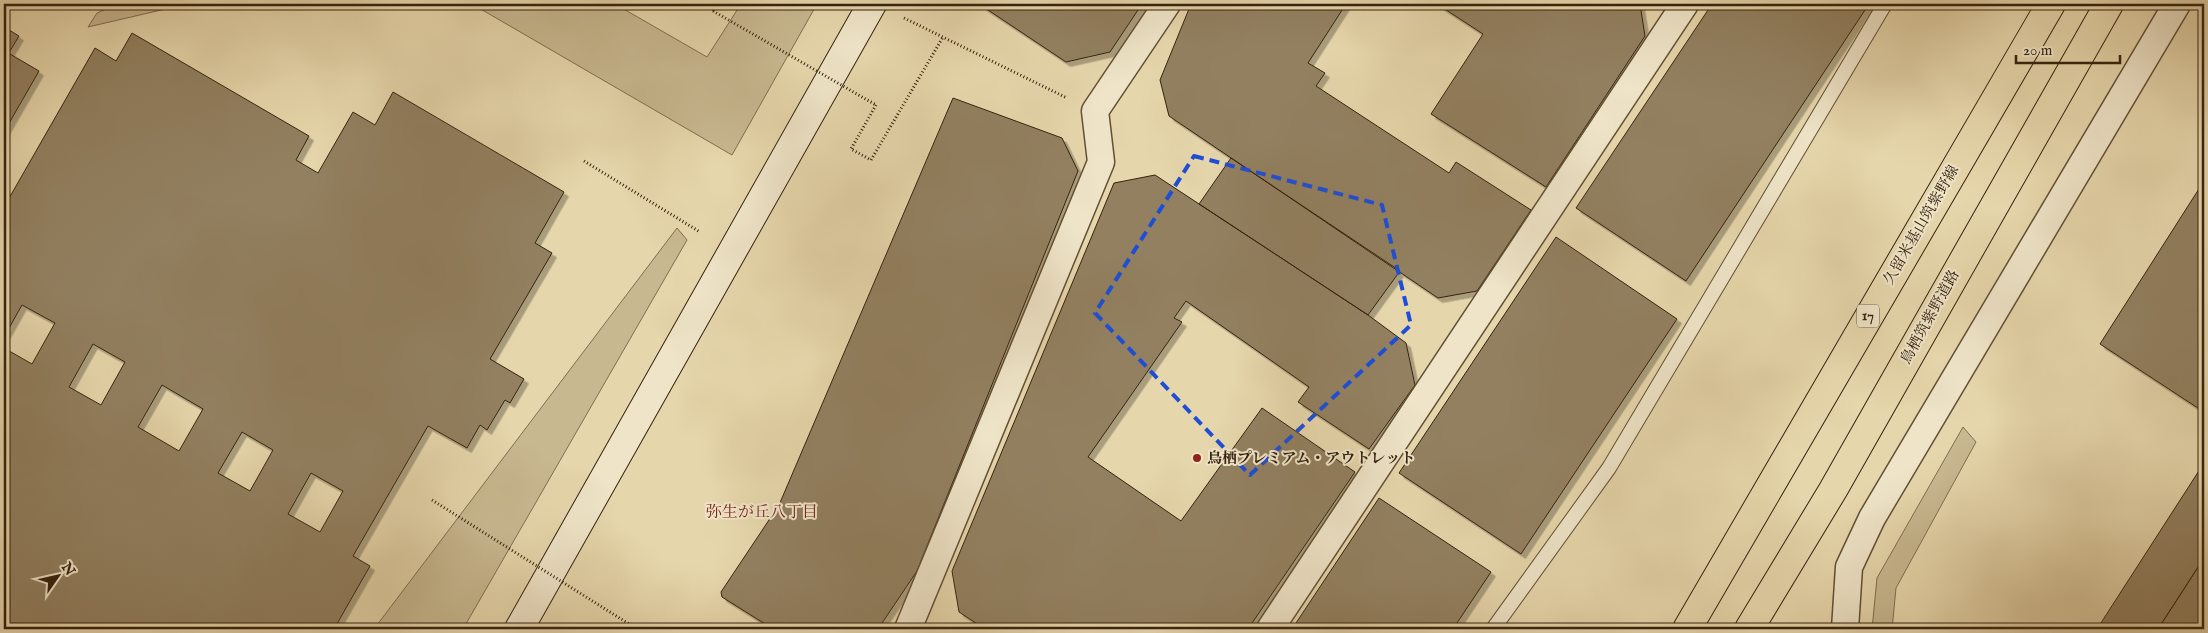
<svg xmlns="http://www.w3.org/2000/svg" width="2208" height="633" viewBox="0 0 2208 633" font-family="'IM FELL English','Noto Serif JP',serif">
	<style>
		.green { fill: #c8b890; stroke: #7f6e50 }
		.building { fill: #928060; stroke: #36230f; fill-rule: evenodd; filter: url(#shadow) }
		.lines { fill: none; stroke-linecap: round; stroke-linejoin: round }
		.lane-casing { stroke: #625036; stroke-width: 16 }
		.street-casing { stroke: #625036; stroke-width: 29 }
		.secondary-casing { stroke: #36230f; stroke-width: 30 }
		.primary-casing { stroke: #36230f; stroke-width: 30 }
		.path { stroke: #36230f; stroke-width: 3; stroke-dasharray: 1 2.5; stroke-linecap: butt }
		.lane { stroke: #efe4c8; stroke-width: 14 }
		.street { stroke: #efe4c8; stroke-width: 26 }
		.secondary { stroke: #efe4c8; stroke-width: 28 }
		.primary { stroke: #e6d6ab; stroke-width: 28 }
		.path-bridge { stroke: #36230f; stroke-width: 3; stroke-dasharray: 1 2.5; stroke-linecap: butt }
		.marked { fill: none; stroke: #1d4ed8; stroke-width: 4; stroke-dasharray: 10 6; stroke-linejoin: round }
		.poi-dot { fill: #8f2418; stroke: #efe4c8; stroke-width: 2 }
		.labels { text-anchor: middle; dominant-baseline: central; stroke-width: 4; stroke-linejoin: round; paint-order: stroke }
		.shield { fill: #efe4c8; stroke: #6e5d46; stroke-width: 1 }
		.shield-label { font-size: 14px; font-weight: bold; fill: #36230f }
		.street-label { font-size: 15px; fill: #36230f; stroke: #efe4c8 }
		.poi-label { font-size: 15px; font-weight: bold; fill: #36230f; stroke: #efe4c8; text-anchor: start }
		.neighbourhood-label { font-size: 16px; fill: #7a1f14; stroke: #efe4c8 }
	</style>
	<defs>
		<filter id="shadow"><feDropShadow dx="4.5" dy="4.5" stdDeviation="0" flood-color="#0004"/></filter>
	</defs>
	<rect width="100%" height="100%" fill="#e6d6ab"/>
	<filter id="stains"><feTurbulence type="fractalNoise" baseFrequency=".004" numOctaves="4"/><feColorMatrix values="0 0 0 0 .2 0 0 0 0 .09 0 0 0 0 .02 0 0 0 .5 -.17"/></filter>
	<radialGradient id="worn" r=".72"><stop offset=".6" stop-color="#630" stop-opacity="0"/><stop offset="1" stop-color="#630" stop-opacity=".3"/></radialGradient>
	<path class="green" d="M117,4H187L88,27L97,13Z
		M472,4H615L707,57L741,4H817L732,155Z
		M677,228L687,240L463,629H374Z
		M1963,427L1976,442L1896,588L1892,629H1872L1877,578Z"/>
	<path class="building" d="M984,4H1142L1110,52L1066,62L982,6Z
		M1191,4H1346L1308,63L1325,73L1316,86L1449,173L1456,162L1531,210L1477,291L1438,298L1169,116L1160,80Z
		M1437,4H1640L1645,36L1546,187L1431,114L1483,34Z
		M1712,4H1869L1686,281L1576,208Z
		M4,27L19,36L4,61Z
		M132,33L309,136L296,160L318,173L353,112L375,125L393,92L564,192L535,243L552,253L490,359L524,379L510,403L505,400L487,430L480,425L467,448L428,426L353,556L370,566L334,629H4V348L32,364L55,323L22,305L4,337V207L95,48L116,61ZM93,344L125,362L101,405L69,387ZM162,385L203,409L179,451L138,427ZM242,432L273,450L250,491L218,473ZM311,473L343,491L320,532L288,514Z
		M10,54L39,71L4,132V65Z
		M953,98L1062,138L1078,171L917,571L878,629H773L722,597L721,592L779,505Z
		M1231,158L1400,271L1368,315L1199,204Z
		M1155,175L1368,315L1406,343L1415,385L1369,449L1298,402L1309,387L1186,301L1174,318L1182,322L1088,457L1181,521L1262,408L1355,472L1248,629H985L959,612L952,571L1114,183Z
		M2204,181V412L2100,344Z
		M1556,237L1677,319L1521,554L1399,473Z
		M2204,463V558L2158,629H2097Z
		M1379,498L1491,572L1453,629H1292Z
		M2204,558V629H2158Z"/>
	<g class="lines">
		<g class="lane-casing">
			<path id="lane" d="M1493,629L1609,468L1885,4"/>
		</g>
		<g class="street-casing">
			<path id="street" d="M908,629L1101,162L1095,111L1167,4
				M1270,629L1685,4
				M1845,629L1849,567L1872,518L2177,4"/>
		</g>
		<g class="secondary-casing">
			<path id="secondary" d="M519,629L872,4"/>
		</g>
		<g class="primary-casing">
			<path id="primary" d="M1687,629L2051,4
				M1749,629L1833,490L2109,4"/>
		</g>
		<path class="path" d="M713,11L718,4
			M904,18L1067,98
			M876,105L851,149L871,160L943,37
			M584,161L700,232"/>
		<use href="#lane" class="lane"/>
		<use href="#street" class="street"/>
		<use href="#secondary" class="secondary"/>
		<use href="#primary" class="primary"/>
		<path class="path-bridge" d="M713,11L876,105
			M432,500L637,629"/>
	</g>
	<path class="marked" d="M1194,156L1382,205L1411,325L1250,475L1095,313Z"/>
	<circle class="poi-dot" cx="1197" cy="458" r="5"/>
	<g class="labels">
		<rect class="shield" x="1857" y="304.5" width="22" height="23" rx="4"/>
		<g class="shield-label">
			<text x="1868" y="316">17</text>
		</g>
		<g class="street-label">
			<text transform="translate(1921 225) rotate(-60)">久留米基山筑紫野線</text>
			<text transform="translate(1930 317) rotate(-61)">鳥栖筑紫野道路</text>
		</g>
		<g class="poi-label">
			<text x="1207" y="458">鳥栖プレミアム・アウトレット</text>
		</g>
		<g class="neighbourhood-label">
			<text x="762" y="513">弥生が丘八丁目</text>
		</g>
	</g>
	<rect width="2208" height="633" fill="none" stroke="#e6d6ab" stroke-width="20"/>
	<rect x="5" y="5" width="2198" height="623" fill="none" stroke="#36230f" stroke-width="2.5"/>
	<rect x="10" y="10" width="2188" height="613" fill="none" stroke="#36230f"/>
	<g transform="translate(58 576) rotate(56)" stroke="#efe4c8" stroke-width="4" paint-order="stroke">
	<path d="M0-4L9 19L0 12L-9 19Z" fill="#36230f"/>
	<text y="-8" font-size="14" font-weight="bold" text-anchor="middle" fill="#36230f">N</text>
	</g>
	<path d="M2016 55v8h104v-8" fill="none" stroke="#36230f" stroke-width="2.5"/>
	<text x="2023" y="55" font-size="15" fill="#36230f" stroke="#efe4c8" stroke-width="4" paint-order="stroke">20 m</text>
	<rect width="100%" height="100%" filter="url(#stains)"/>
	<rect width="100%" height="100%" fill="url(#worn)"/>
</svg>
